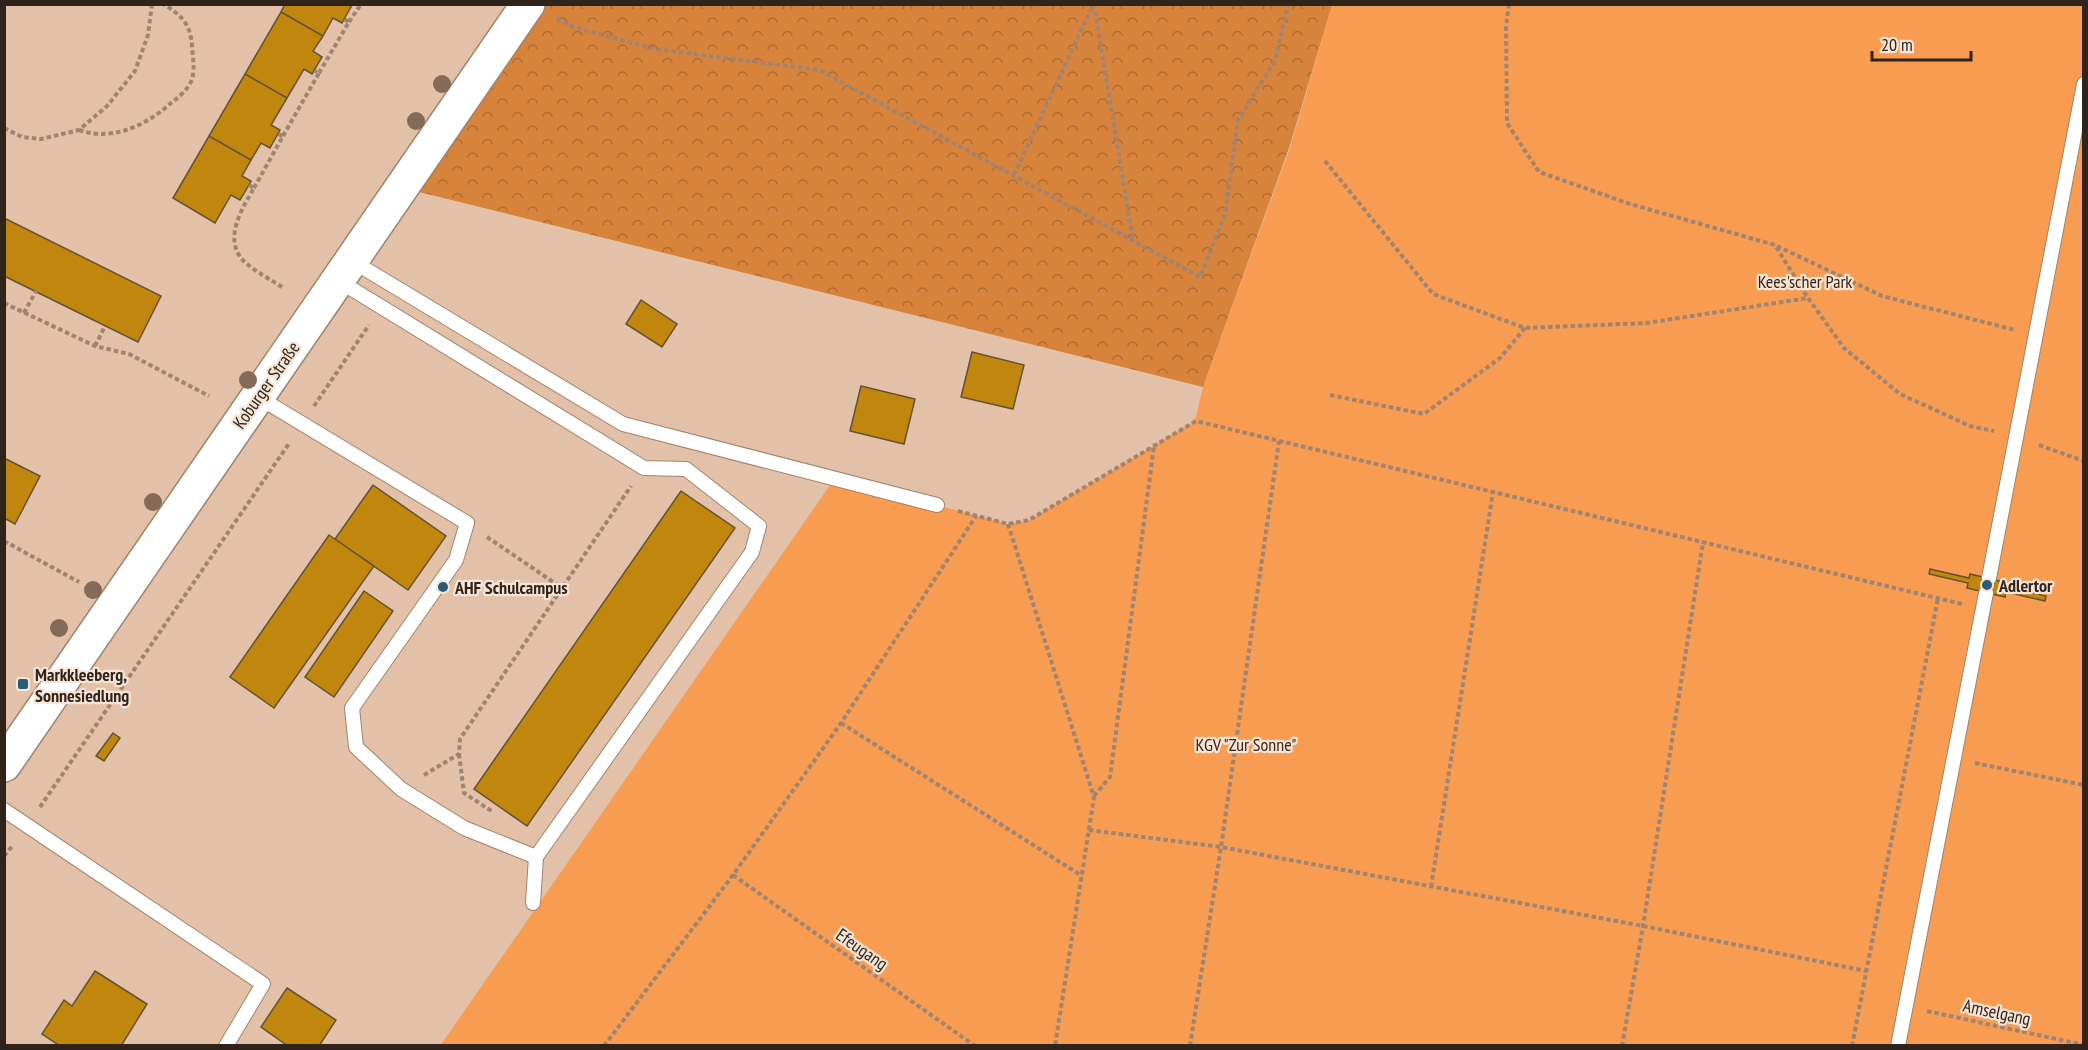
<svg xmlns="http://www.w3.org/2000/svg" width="2088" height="1050" viewBox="0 0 2088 1050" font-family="'PT Sans Narrow',sans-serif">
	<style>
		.forest { fill: url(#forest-crowns) }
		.green { fill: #f89c51 }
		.building { fill: #c0860e; stroke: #645132; stroke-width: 1.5 }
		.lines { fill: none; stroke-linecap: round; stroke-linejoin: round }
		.lane-casing { stroke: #a2826b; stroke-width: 16 }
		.secondary-casing { stroke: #a2826b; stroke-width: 36 }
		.path { stroke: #9e8471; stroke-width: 4; stroke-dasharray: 4.5 3; stroke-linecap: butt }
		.lane { stroke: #fff; stroke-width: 14 }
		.secondary { stroke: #fff; stroke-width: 33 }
		.tree { fill: #856b57 }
		.poi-dot { fill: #2a5b79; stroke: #f7e5d8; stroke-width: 2 }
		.labels { text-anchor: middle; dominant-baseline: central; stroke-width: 4.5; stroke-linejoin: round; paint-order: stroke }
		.park-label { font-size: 18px; fill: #382415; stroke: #f7e5d8 }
		.street-label { font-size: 18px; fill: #302319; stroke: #f7e5d8 }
		.poi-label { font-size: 18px; font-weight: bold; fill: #302319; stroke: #f7e5d8; text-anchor: start }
	</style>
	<defs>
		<pattern id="forest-crowns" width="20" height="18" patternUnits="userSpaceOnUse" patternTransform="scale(1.5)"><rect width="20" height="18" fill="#d8833b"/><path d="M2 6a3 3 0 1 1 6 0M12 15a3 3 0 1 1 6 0" fill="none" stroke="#b06b31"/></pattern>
	</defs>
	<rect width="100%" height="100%" fill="#e3c1a8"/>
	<path class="forest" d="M528,5H1332L1290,145L1203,387L403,188Z"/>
	<path class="green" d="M1332,5H2083V1045L440,1046L835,478L1008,524L1029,520L1195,421L1203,387L1291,145Z"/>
	<path class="building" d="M285,4H351L352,5L342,23L333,18L323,36L281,12Z
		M281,12L323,36L313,51L322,57L312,74L304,69L287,98L245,74Z
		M245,74L287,98L271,125L280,130L270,148L261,143L251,160L209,136Z
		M209,136L251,160L242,176L251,181L249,185L240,200L231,195L215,223L173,198Z
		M4,218L161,296L138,342L4,276Z
		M641,300L677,324L662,347L626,324Z
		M972,352L1024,365L1013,409L961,397Z
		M861,386L915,399L904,444L850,431Z
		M4,458L40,476L15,524L4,518Z
		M373,485L446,536L408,590L335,539Z
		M681,491L735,528L527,826L474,789Z
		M329,535L374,566L274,708L230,677Z
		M1930,569L1969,578L1970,574L2008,583L2007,587L2046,596L2045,601L2006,592L2005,597L1967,588L1968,583L1929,574Z
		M364,591L393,611L334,697L305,677Z
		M113,733L120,738L104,761L96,756Z
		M95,971L147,1004L121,1046H60L42,1034L64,1000L72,1006Z
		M287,988L336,1020L319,1046H288L261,1027Z"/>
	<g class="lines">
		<g class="lane-casing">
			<path id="lane" d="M352,261L623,424L937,505
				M339,281L644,468L686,469L759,526L752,552L536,857
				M258,397L467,523L456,560L352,708L356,747L401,789L464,828L536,857L533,903
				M1989,578L2084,84
				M4,810L263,984L226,1046
				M1898,1046L1986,593"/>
		</g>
		<g class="secondary-casing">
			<path id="secondary" d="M4,765L528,4"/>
		</g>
		<path class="path" d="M1094,4L1133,241
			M1509,4L1506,27L1507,123L1539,172L1630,204L1775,245L1808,298L1844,348L1900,394L1970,426L1994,431
			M557,18L573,27L655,49L819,70L1200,277L1225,214L1238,120L1275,61L1288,4
			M349,22L361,4
			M319,73L349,22L344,19
			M4,128L22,137L41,139L79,130L107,106L135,71L148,35L152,4
			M79,130C112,142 147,125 171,103C179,97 189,89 192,79C195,69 193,58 192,47C191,25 182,15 163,4
			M283,136L319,73L315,71
			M1325,161L1433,294L1525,328L1647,323L1808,298
			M1014,175L1093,5
			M249,185L254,188C241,210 221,243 247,264C258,273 271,280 282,287
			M254,188L283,136L278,134
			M1777,246L1882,296L2015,330
			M4,303L95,346L129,354L209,396
			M24,313L36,291
			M95,346L105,326
			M1330,395L1424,414L1500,358L1525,328
			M314,406L369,325
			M2039,445L2084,461
			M958,511L1008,524L1029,520L1196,421L1962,604
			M1008,524L1094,797L1055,1046
			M487,537L562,588
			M4,541L79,582
			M841,723L1082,876
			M459,754L464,793L493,812
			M1975,763L2084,785
			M424,775L459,754L460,739L631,486
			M1094,796L1110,777L1154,446
			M40,807L290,442
			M1089,830L1221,847L1643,926L1866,971
			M4,856L13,845
			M733,875L975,1046
			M1431,887L1493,492
			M1927,1011L2084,1045
			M604,1046L733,875L841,723L976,516
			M1190,1046L1221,847L1279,441
			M1622,1046L1643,926L1703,542
			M1852,1046L1938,598"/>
		<use href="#lane" class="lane"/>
		<use href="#secondary" class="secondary"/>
	</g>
	<g class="tree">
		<circle cx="442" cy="84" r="9"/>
		<circle cx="416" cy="121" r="9"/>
		<circle cx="248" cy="380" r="9"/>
		<circle cx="153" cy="502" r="9"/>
		<circle cx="93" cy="590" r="9"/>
		<circle cx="59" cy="628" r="9"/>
	</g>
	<g class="poi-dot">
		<circle cx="1987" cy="585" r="6"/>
		<circle cx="443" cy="587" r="6"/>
		<rect x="17" y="678" width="12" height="12" rx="3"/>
	</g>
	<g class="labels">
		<g class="park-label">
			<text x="1805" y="281">Kees'scher Park</text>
			<text x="1246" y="744">KGV "Zur Sonne"</text>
		</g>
		<g class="street-label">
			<text transform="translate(266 385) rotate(-55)">Koburger Straße</text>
			<text transform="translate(862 949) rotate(35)">Efeugang</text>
			<text transform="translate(1997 1012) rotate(12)">Amselgang</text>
		</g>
		<g class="poi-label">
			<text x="1999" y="585">Adlertor</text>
			<text x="455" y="587">AHF Schulcampus</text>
			<text x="35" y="674">Markkleeberg,<tspan x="35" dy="21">Sonnesiedlung</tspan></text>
		</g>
	</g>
	<rect width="2088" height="1050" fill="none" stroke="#302319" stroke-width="12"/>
	<path d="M1872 51v9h99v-9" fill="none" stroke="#302319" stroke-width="3"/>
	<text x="1881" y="51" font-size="18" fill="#302319" stroke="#f7e5d8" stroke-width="4.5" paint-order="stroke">20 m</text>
</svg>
